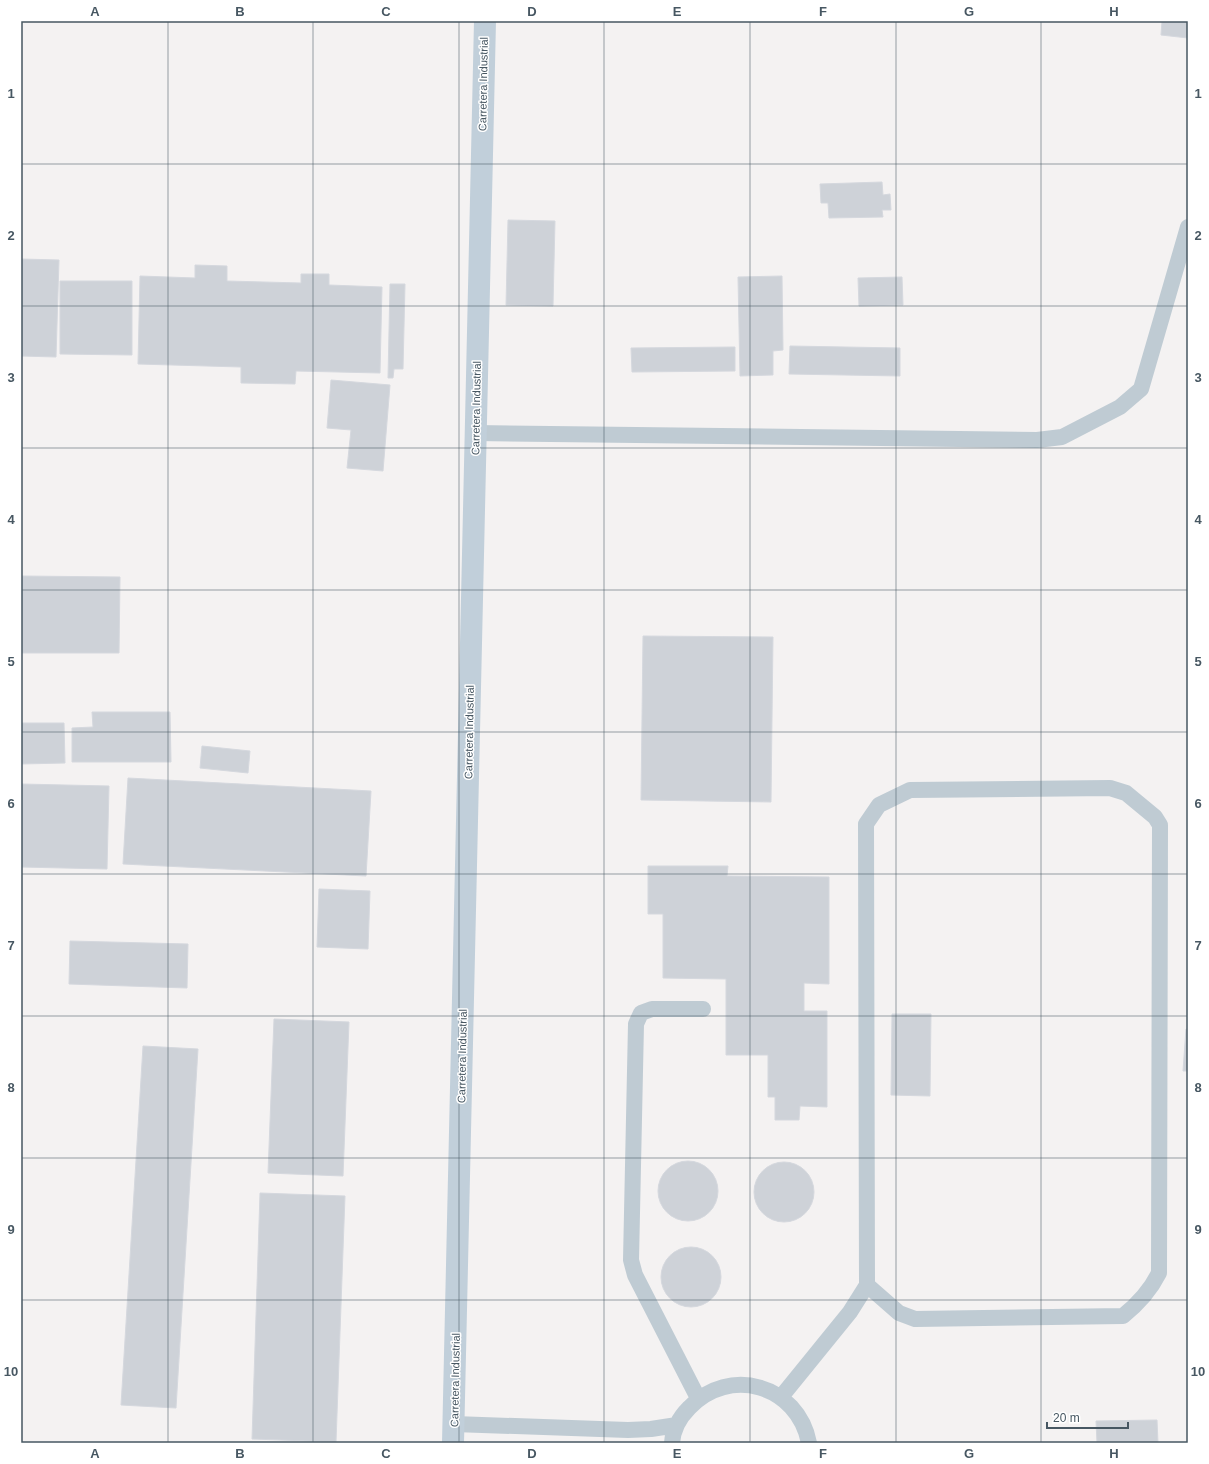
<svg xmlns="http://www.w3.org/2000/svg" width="1209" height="1464" viewBox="0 0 1209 1464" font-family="Helvetica,sans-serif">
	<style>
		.building { fill: #ced2d8; stroke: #d5d8de }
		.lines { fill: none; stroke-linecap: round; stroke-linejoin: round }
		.lane { stroke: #bfcbd3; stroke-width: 16 }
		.secondary { stroke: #c1cfda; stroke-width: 22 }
		.grid { fill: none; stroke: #475762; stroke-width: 1; stroke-opacity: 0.55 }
		.labels { text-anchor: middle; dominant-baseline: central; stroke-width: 3; stroke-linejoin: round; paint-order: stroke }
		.street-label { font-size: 11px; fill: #475762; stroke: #fff }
		.neatline { fill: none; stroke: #475762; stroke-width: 1.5 }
		.grid-label { font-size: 13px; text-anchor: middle; font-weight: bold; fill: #475762 }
	</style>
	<rect width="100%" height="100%" fill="#f4f2f2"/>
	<path class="building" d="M1162,21H1188V38L1161,35Z
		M882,182L883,195L890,194L891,210H882L883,217L829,218L828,203H821L820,184Z
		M508,220L555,221L553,306L506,305Z
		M21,259L59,260L56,357L21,356Z
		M195,265L227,266V281L301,283V274H329V285L382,287L380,373L296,371L295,384L241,383V367L138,364L140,276L195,278Z
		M782,276L783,350L773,351V375L740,376L738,277Z
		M902,277L903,305L859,306L858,278Z
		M60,281H132V355L60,354Z
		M390,284H405L403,369H394L393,378H388Z
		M790,346L900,348V376L789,374Z
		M735,347V371L632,372L631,348Z
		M331,380L390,385L383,471L347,468L351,430L327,428Z
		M21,576L120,577L119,653H21Z
		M643,636L773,637L771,802L641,800Z
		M92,712H170L171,762H72V728L93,727Z
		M21,723H64L65,763L21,764Z
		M202,746L250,751L248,773L200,768Z
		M128,778L371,791L366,876L123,864Z
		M21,784L109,786L107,869L21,867Z
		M648,866H728L727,876L829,877V984L804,983V1011H827V1107L800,1106L799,1120H775V1097H768V1055H726V979L663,978V914H648Z
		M319,889L370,891L368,949L317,947Z
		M70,941L188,944L187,988L69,984Z
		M892,1014H931L930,1096L891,1095Z
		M274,1019L349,1022L343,1176L268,1173Z
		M1186,1029H1188V1071H1183Z
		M143,1046L198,1049L176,1408L121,1405Z
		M658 1191a30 30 0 1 1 60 0a30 30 0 1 1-60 0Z
		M754 1192a30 30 0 1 1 60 0a30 30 0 1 1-60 0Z
		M260,1193L345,1196L336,1442L252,1439Z
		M661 1277a30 30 0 1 1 60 0a30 30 0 1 1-60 0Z
		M1157,1420L1158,1443H1097L1096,1421Z"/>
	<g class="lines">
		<path class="lane" d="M476,433L1037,440L1062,437L1120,407L1141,389L1188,227
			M781,1397L850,1312L867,1285L866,824L879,805L910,790L1110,788L1126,793L1155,817L1160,825L1159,1273C1150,1291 1138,1304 1123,1316L915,1319L899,1313L867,1285
			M698,1398L635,1275L631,1260L636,1024L641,1013L652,1009H703
			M454,1424L628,1430L651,1429L677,1425
			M672,1443C673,1430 679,1418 689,1408C729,1365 798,1385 809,1443"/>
		<path class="secondary" d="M453,1443L485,21"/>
	</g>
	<path class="grid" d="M168,21V1443M313,21V1443M459,21V1443M604,21V1443M750,21V1443M896,21V1443M1041,21V1443M21,164H1188M21,306H1188M21,448H1188M21,590H1188M21,732H1188M21,874H1188M21,1016H1188M21,1158H1188M21,1300H1188"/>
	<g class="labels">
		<g class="street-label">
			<text transform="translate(483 84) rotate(-89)">Carretera Industrial</text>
			<text transform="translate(476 408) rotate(-89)">Carretera Industrial</text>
			<text transform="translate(469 732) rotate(-89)">Carretera Industrial</text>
			<text transform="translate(462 1056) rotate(-89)">Carretera Industrial</text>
			<text transform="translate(455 1380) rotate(-89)">Carretera Industrial</text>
		</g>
	</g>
	<rect width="1209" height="1464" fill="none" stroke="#ffffff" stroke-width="44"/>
	<path d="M1047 1422v6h81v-6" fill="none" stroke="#475762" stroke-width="2"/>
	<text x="1053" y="1422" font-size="12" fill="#475762" stroke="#ffffff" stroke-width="3" paint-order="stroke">20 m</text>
	<rect x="22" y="22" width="1165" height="1420" class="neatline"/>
	<g class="grid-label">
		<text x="95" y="16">A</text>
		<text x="240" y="16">B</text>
		<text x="386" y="16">C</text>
		<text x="532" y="16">D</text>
		<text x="677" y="16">E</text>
		<text x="823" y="16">F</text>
		<text x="969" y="16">G</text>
		<text x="1114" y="16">H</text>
		<text x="11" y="98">1</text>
		<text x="1198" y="98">1</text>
		<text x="11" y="240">2</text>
		<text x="1198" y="240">2</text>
		<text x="11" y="382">3</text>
		<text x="1198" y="382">3</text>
		<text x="11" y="524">4</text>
		<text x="1198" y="524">4</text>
		<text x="11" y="666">5</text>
		<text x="1198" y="666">5</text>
		<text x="11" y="808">6</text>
		<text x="1198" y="808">6</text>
		<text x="11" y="950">7</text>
		<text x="1198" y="950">7</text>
		<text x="11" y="1092">8</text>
		<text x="1198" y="1092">8</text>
		<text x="11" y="1234">9</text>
		<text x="1198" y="1234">9</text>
		<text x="11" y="1376">10</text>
		<text x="1198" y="1376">10</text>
		<text x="95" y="1458">A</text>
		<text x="240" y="1458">B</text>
		<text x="386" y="1458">C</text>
		<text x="532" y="1458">D</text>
		<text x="677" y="1458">E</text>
		<text x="823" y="1458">F</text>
		<text x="969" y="1458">G</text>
		<text x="1114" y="1458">H</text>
	</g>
</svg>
